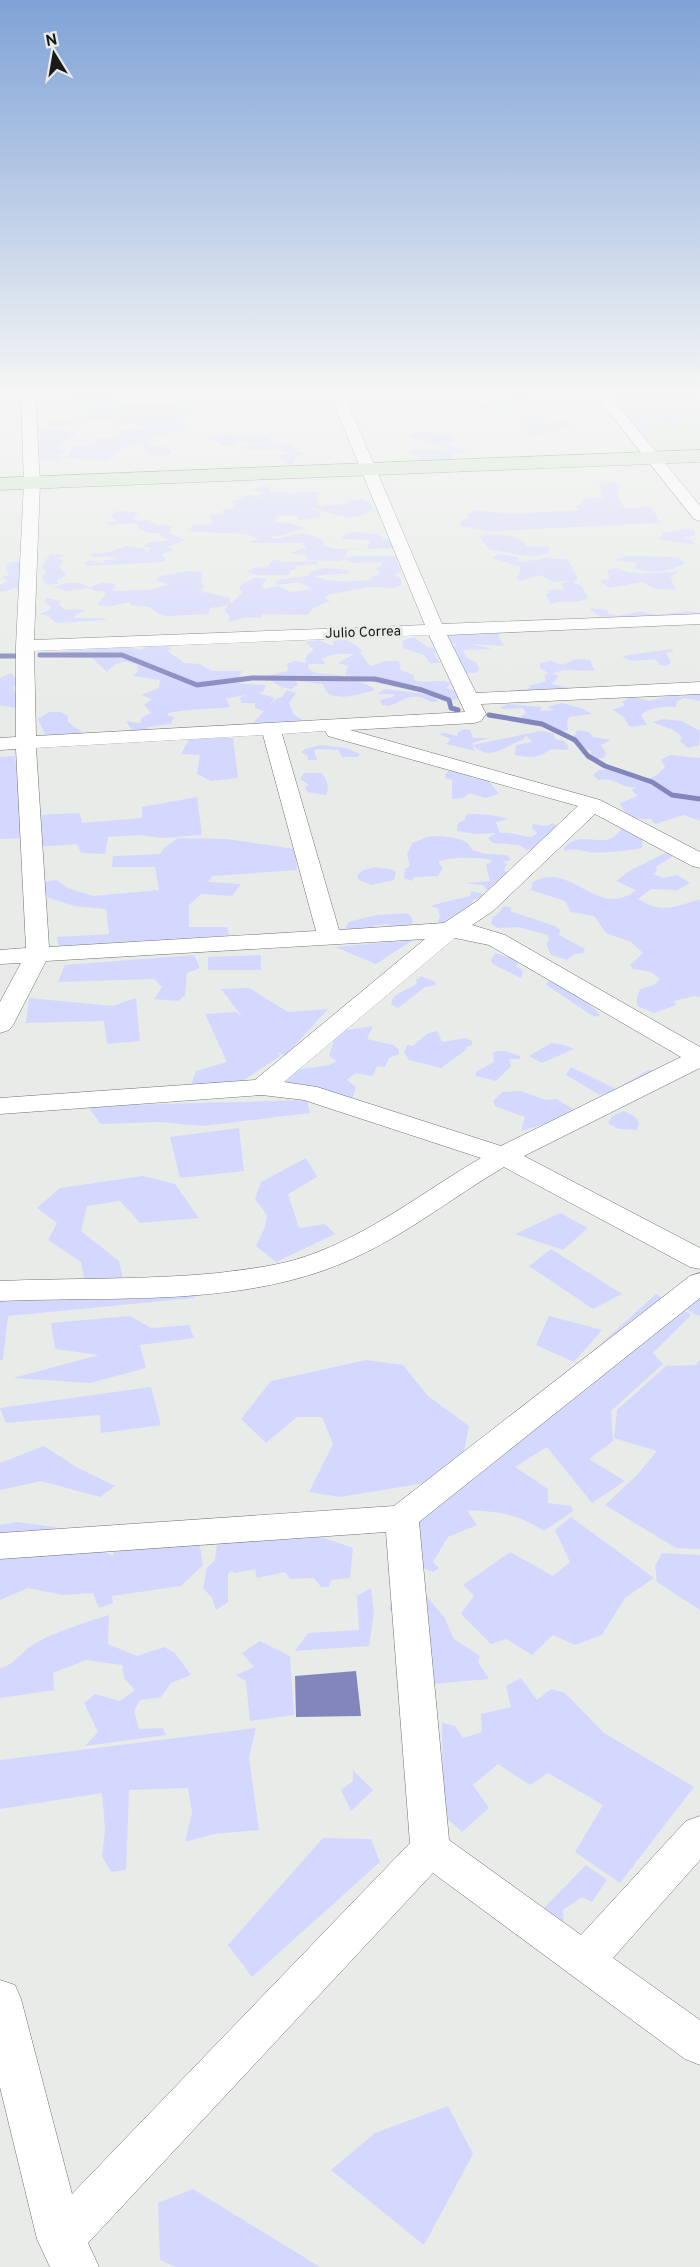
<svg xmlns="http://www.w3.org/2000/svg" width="700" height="2267" viewBox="0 0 700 2267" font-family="Overpass,sans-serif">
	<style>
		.built { fill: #dce4da }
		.green { fill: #d5d8fe }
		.water { fill: #8386bd }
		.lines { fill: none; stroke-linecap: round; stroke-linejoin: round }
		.stream { stroke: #8386bd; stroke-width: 5 }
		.minor-casing { stroke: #6f726f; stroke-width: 1 }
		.secondary-casing { stroke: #6f726f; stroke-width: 1 }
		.minor { fill: #fff; fill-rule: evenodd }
		.secondary { fill: #cee8ca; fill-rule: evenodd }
		.labels { text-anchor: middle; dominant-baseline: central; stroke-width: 6; stroke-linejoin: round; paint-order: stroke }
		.far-street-label { font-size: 14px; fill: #191a19; stroke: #e8ebe8 }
	</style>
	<rect width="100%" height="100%" fill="#e8ebe8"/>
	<path class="built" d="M605,392H700V453L656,455Z"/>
	<path class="green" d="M114,395L113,401C129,406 144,405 161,405C174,404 187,398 199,403L197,407L190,408L200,412L183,419L185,431L171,430L177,432L150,438L151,442L147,444L164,447L171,451V454L159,457L151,455L143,447L144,444C115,445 126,449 107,461L61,458V461H37L36,443L45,437L21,435C28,426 66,429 77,433L56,448L64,453L57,454L60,458L69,455L73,446L94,445L97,442L94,441L96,438L119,437V429H150L135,424L118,425L109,418L60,427H47L49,422L64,420L87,412L82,406L67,403L68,401L64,399L71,396Z
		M523,395L535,398L533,400L555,405L524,404L505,415L497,413L496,410L500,409L497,407L471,410L475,406L487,405L494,400L508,401L514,396Z
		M676,404L694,405L698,407L691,412L698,420L679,419L678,425L673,426L653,421L673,416V412L670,411Z
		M632,408C644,411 641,413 646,421C647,424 650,425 651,428L648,434L642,436L622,412V409Z
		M538,416L546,417L541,419L543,423H557L560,420L572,427L538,435H526L532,430L526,427L528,423L521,418Z
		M428,432L451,434L452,435L450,436L454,441L451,442V446L462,448L468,452L452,454V460L415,461L423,458L408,454L414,450H445L442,447L408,437L412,433Z
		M229,433C240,438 251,431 262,436L267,433H278L268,438L275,442L271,444L237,442L233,446H221L220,442L206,440L217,434Z
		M287,444L293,446L298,452L307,454L297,456L293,461L294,464H282L284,462L277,456L287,454L279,449H241L246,446Z
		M607,483H617L620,486L617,493L621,504L626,508L651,507L661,523L490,531L460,526L461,521L469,517L467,515L474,510L510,514L579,510L575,506L582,504L581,502L585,498H603L601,493L605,491L599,489V484Z
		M270,487L269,492L300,493L299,492H320L316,498L320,506L349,504L348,501C360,499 366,496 372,507L371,510C352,526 325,510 305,506L321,513L320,517L299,520L297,516H277L275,522L290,523L306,528C293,530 288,536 273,536L270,539C292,538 303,526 324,542L323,546L337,549L366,548L347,550L345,558L354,556H403L397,560L401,572L394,575L401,579V585L394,588L371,587L330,594L324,598L330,601L313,608L307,615L261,614L262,618L247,617L228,622L230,617L224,610L242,593L239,586L256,577L265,579L266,581L261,585L265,589L278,586L290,592L312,589L299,582L278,585L275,582L282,579L309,576L308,574C319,565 335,569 348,570L350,573L314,576C331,583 351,582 370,580L373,576L380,575L376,568L382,566V562L355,563L344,559L340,561L308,560L305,555L289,553L306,548L302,543H254L248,542L259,539L247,534L197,532L188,530L192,526L212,524L210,515L224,514L222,510L235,508L232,500L241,499L242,496L253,495L264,499L258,496L266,492L254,491L255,488Z
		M117,511L136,512L139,514L135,515L134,519L140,521L148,520L156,525L172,526L169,533L186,540L167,547L175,550L162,554L166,560L161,562L88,566L84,563L90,560L103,563L104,560L118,559L106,556L92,557L90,554L110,552L126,546L145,549L147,553L151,548L143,546L148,543L171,540L164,538L159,533H147L139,528L137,523L108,525L106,523L116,521L111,516Z
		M686,529L695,530V535L682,538L691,540L696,545L658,539L663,533Z
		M357,532L379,535L382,537L380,539L393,540L395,548L367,549L370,540L341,539L346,534Z
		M484,534C500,536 516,532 527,546L549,547L548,553C528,561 509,551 490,550L479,537Z
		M50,554L66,555L58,558L64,562L59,567L67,575L57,580V584L46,585L42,577L47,571L41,568Z
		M497,554L519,557L518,561L522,562L551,557L555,559H567L578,578L573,582L582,586L588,598C576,605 563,599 550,604L546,594L550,593L548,590L564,589L561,583L570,581L553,582L540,575L520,581L516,578L520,572V567L493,558Z
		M627,556L678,557L685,563C671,572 650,574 635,568L637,565L635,563L614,560Z
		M274,559L281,562L316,561L319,564L295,566L296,569L290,571L289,575H255L247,572L253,568L267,567Z
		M19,561L22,562L20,587L0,592V585L8,581L2,577L9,575L6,569L9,562Z
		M617,568C637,578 657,571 678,572L670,578L677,590L655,589L642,582L609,588L599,580L610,579L607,569Z
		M189,571L202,572L201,582L205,587L200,590L192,589L230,598L231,605L210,608L208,614L167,616L159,614L150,607L131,605L130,602C118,603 109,610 97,604L106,594L104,591H94L89,588L66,591L54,587C67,582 78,580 91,588C96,583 109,581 116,585L112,591L148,590L169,585L157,580L160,576Z
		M46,598L61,601L59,604L64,609L87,610L75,615V618H102L107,620L56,623L48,616L39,614L51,609V606L44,602Z
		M590,608L607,610L609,614L618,616L641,611L655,615L687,611L700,613L699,615C675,617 603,630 590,608Z
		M507,631L498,635L504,646L471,644L492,649L463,650L466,657L476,662L479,670L476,673H461L458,657L450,649L458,644L447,643L449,639L444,636L449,632Z
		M414,637L426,646L436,649L434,654L440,663H430L424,655L403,648L402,641Z
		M343,639C349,641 359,646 362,652L359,654H362L367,663L372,666L384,661H398L401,665L399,669L414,675V680C426,684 441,678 451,683L446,688L456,691L459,697L456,700C444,700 426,693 417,685L381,684L345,675L348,666L338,663L354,654C343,654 333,652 322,659L325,664H309L308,668C316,676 331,673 342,676C353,679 365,683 375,689L373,691C362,693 337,702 327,692C325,690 324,686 322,684L296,681L298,684L292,689L281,687L270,680L269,675L288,671L287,664L295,661L307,663L305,660L308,654L314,650L306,642L319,640L333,646V641Z
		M126,646L140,650L150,646H168L171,649L168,651C173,656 179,657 184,663L200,664L212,671H242L236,682L242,684L266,685L263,692L258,693L275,698L269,706L277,698L282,697L287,690L296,693L289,703L294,715L301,719V721L256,725L254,722L264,711L255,708V703H239L242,702L239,698L248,694L226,699L230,707C209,710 189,708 168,713L167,715L174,717L171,724L147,727L145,731L133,732L126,721L141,723V718L151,713L144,705L152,699L141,695L159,688L160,680L133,676L138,671L137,665C122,660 118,661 107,672L92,658L49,657L54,652Z
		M671,649L674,651L666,653L671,662L667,666L659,665L656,660C643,658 634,665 622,656Z
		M575,659L590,660L595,671L565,670L552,673L559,676L552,684L571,688L567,692L491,693C505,689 519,692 531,688L529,686L546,681L544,676L548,673L540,668V663L551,661L563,665Z
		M11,673L19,683L13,687L22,709L0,705V678Z
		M385,689L433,695L438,701C429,704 428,699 420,697C405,695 399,703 388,706L382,705L380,700L395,696L393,694H377Z
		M694,692H700V701L685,698L677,701L676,707C664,706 651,707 641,715L647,725L630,727L623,716L613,710L625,705L622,702L631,696L650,701L672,695L681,697Z
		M562,703L584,709L591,714L569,717L567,722L568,730C556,733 553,730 543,727C536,725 530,726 523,723L521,716L526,713L523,708L502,709L501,707L508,704L541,707L540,711L555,710L547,707Z
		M49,712H61L68,716V722L83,733L45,735L38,719Z
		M663,719L682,721L700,731L699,745L688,748L680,741L682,738C675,727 663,728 653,722Z
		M465,729L470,730L473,738H489L472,743L475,751L446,744L451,739L438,734L446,733L457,736L458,732Z
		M577,730L589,732L593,737L611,740L601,745L606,753L604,758L591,760V751L576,745L567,737L575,735Z
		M540,731L553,733L555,739L564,741L569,747L567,750L552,749C535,759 534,758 515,755L516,745L533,742L526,736L523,740C505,745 491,763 473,745Z
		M190,738H233L238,778L211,781L197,774L200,755L181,754Z
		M321,745L346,748L360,754L358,757H342L339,750L316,749L314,751L317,760H308V756L301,752L305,749Z
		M670,755L700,758V821L684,815L655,824L651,819C635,819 627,819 620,803L637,796L632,790L637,787C623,790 614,776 599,780L593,775L599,770C612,768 635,770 644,782L658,774L665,767L661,760Z
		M15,756L24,838L0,839V757Z
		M451,768L477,776L470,778L487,779L499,794L485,798L470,793L463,798L452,799V780L445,778V775Z
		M304,773H321C327,779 330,787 326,795L307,792L305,787L309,785L300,779Z
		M197,797L202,835L161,838L139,835L108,837L105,854L81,853L77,844L37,847V815L80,813L82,823L142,818V807Z
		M471,814C485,814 495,815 508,819L496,822L500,833C512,832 520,836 531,837L537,833L532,828L533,824L547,826L552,823L560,827L534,849L527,850L519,845L493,843L488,838L496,833L476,834L457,831L458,823L465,820L466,815Z
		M622,827L646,839L642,841V848C631,850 601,854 589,852C579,850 575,848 565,851L564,848C582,826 608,855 622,827Z
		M440,836C452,838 467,837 472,850L486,854L507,855L511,860L502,862L507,864L504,870L509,873L498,880L496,888L487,890L483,885L465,883L490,881L486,865L493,861C481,856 449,857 438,862L443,868L438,876L414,877L412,881L404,878L405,869L410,866L407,855L412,843L427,837Z
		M178,838L227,839L295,849L297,870L212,876L208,882L241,884L232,896L201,894L189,905V927H227L230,937L59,950L57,937L109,934L106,909L74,906L49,898L37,883L57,880L68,888L93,896L159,890L155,867H112L113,856L160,854L165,847Z
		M667,852L673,856L656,867L657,871L653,874L663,878L677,875L690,883L677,890L651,889L638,899C661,914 676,907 700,899V997L694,996L674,1001L676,1005L654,1013L637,1006V997L640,989L654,985L660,979L651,972L633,969L630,965L643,953L631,942L606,933L594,916L571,912L565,901L531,890L533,882C572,860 597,921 636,890L616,881L631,870Z
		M375,867L394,870L396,873L394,880L372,885L359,880L357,875L364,870Z
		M471,891L487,895L472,901L474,906L465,924H438L440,915L438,908L432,907L433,905L470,896Z
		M507,906L512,908L510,911L555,926L560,930L559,935L585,949L583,953L574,954L567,960L551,955L546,944L549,940L548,935L518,927L498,928L491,924L493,917L498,914L503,907Z
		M406,913L410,915L413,921L411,926L394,929L387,924L373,926L368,932L345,930L348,922L377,915Z
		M413,940L376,964L335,947Z
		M495,953L512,958L518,963L516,966L523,971L521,978L493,964L491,961Z
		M194,955L200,968L187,973L185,995L178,1001L154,999L162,987L154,979L58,982L65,965Z
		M261,955V970H208V957Z
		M421,976L435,982L436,985L425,987L398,1008L391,1004C393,991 409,991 417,983L416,980Z
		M549,981C568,985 587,1002 600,1014L598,1017L591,1015L548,986L546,984Z
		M249,988L288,1012L328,1009L285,1056L277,1052L280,1056L241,1082L191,1085L196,1071L227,1062L205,1014L236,1012L243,1018L221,989Z
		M29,998L113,1006L136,998L140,1041L107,1044L104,1021L26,1023Z
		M373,1026L367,1039L394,1045L399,1050V1054L389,1058L385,1067L377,1066L373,1076L355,1073L347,1080L356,1087L351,1102L283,1083L288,1071L329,1065L337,1061L329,1056L335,1037L341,1031Z
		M437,1031L442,1042L466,1038L472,1041V1045L466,1047L467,1049L441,1068L409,1060L404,1052L407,1045L413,1046L428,1033Z
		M551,1043L564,1045L574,1049L542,1063L529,1056Z
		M496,1051H504L521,1056L519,1059H509L511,1066L496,1081L476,1076V1072L494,1062L493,1053Z
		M571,1067L616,1089L648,1070L656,1071L611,1092L600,1095L566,1075Z
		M520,1091L547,1100L557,1099L573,1109L568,1117L521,1131L525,1117L495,1106L493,1101L503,1092Z
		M307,1100L310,1113L203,1126L159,1122L101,1124L87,1106Z
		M624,1111L634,1116L639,1122L637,1130L618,1129L608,1123L612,1116Z
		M239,1128L244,1171L180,1178L170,1137Z
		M306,1158L317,1177L288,1194L299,1228L325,1224L335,1234L276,1262L256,1246L265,1227L267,1215L255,1199L261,1182Z
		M143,1176L175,1184L199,1218L140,1223L120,1201L87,1206L81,1231L119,1261L123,1279L85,1283L81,1262L48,1240L57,1223L37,1208L60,1188Z
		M560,1213L588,1228L563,1250L515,1234Z
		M551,1249L622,1294L593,1309L529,1266Z
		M198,1278L195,1298L8,1316L3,1360H0V1295Z
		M700,1286V1316L680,1307L691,1315L653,1353L663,1364L611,1411L613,1441L589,1459L625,1481L592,1503L547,1447L515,1467L548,1489V1503L571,1506L573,1511L544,1531C515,1513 501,1512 467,1510L477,1525L448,1537L433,1562L439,1568L433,1572L398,1558L391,1533L656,1294L670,1302Z
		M130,1316L151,1328L189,1325L194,1338L140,1345L146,1368L90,1383L13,1378L99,1355L55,1349L51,1323Z
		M549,1316L602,1330L574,1362L536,1345Z
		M366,1360L403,1365L428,1396L469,1426L464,1451L425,1483L340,1497L309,1492L333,1444L322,1417H297L266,1443L241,1419L271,1381Z
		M700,1360V1549L676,1548L605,1505L637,1475L657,1451L614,1438L617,1410L666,1366L696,1365Z
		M151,1387L161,1425L101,1433L100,1415L6,1423L0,1408Z
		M44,1446L76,1467L115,1486L100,1497L41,1481L0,1490V1463Z
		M571,1517L654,1578L625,1598L602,1635L575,1645L553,1635L532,1655L506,1639L491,1644L461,1614L474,1596L463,1585L510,1552L553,1576L570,1562L555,1530Z
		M17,1522L55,1527L64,1547L89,1543L113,1556L115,1550L199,1541L203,1565L181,1586L112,1596L113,1603L99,1608L93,1593L63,1595L28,1588L0,1600V1525Z
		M298,1529L353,1548L350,1578L331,1580L329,1587H321L314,1578L290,1579L285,1572L257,1578L255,1569L236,1573L230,1571L228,1575V1602L216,1610L212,1598L203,1588L207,1568L215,1560L217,1544L236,1534Z
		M662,1553L700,1555V1610L657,1582L655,1566Z
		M419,1587L444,1617L454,1639L480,1656L478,1662L489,1679L420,1685L397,1616L389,1609L393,1592Z
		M371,1588L374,1613L369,1646L295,1651L308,1633L359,1630L357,1596Z
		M109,1615L108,1644L137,1656L164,1647L175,1653L191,1675L171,1683L161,1697L140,1700L134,1711L139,1729L163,1728L166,1735L85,1746L98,1732L84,1703L95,1694L120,1701L135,1690L124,1678L122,1665L86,1660L53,1673L54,1690L0,1698V1668C16,1665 20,1652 34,1644C57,1631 84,1623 109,1615Z
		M260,1641L290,1656L294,1715L250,1721L246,1681L236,1675L254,1667L242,1653Z
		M521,1678L537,1700L551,1689L565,1693L604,1733L694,1787L620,1883L575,1852L603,1805L548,1773L530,1785L498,1764L473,1785L489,1808L462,1832L443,1815L442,1723L455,1726L463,1738L482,1732L481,1714L511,1707L506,1686Z
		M256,1728L249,1758L259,1830L214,1834L185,1842L192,1813L188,1788L129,1790L126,1870L111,1872L102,1856L105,1829L102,1793L0,1809V1760Z
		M353,1770L373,1790L351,1811L341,1790L353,1781Z
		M323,1838L371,1839L380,1862L252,1977L228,1945Z
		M586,1865L607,1880L592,1902L582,1897L563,1910L564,1925L543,1909Z
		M448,2106L473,2154L424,2245L331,2170L375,2133Z
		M193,2189L320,2267H176L160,2260L158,2203Z"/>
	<path class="water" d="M356,1671L361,1716L296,1717L295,1676Z"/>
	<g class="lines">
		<path class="stream" d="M40,655H122L197,685L252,678L375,679L422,690L449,700L451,708L458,710
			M0,656H24
			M489,715L542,724L575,740L588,756L605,766L652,782L672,795L700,799"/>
		<g class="minor-casing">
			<path id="minor" d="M21,392H35L40,483L34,640L425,625L329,392H343L442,624L700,614V624L447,635L476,693L700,682V694L481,704L486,714L481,721L474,723L350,730L600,800L700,852V868L692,866L595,814L493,911L472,925L505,935L700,1047V1068L524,1156L700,1248V1269L690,1267L504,1167C453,1197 406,1235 352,1259C244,1308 115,1296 0,1301V1281C73,1278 146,1280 218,1273C248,1269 279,1266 307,1256C371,1234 424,1191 481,1158L304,1100L262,1095L0,1114V1098L255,1080L425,939L46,961L13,1025L9,1030L0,1033V1002L21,963L0,964V950L26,948L16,749L0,750V738L16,737V646L24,483ZM429,635L465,712L36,736L34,651ZM325,731L328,736L578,806L477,901L444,923L339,930L282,734ZM263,735L316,931L49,947L36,748ZM455,938L489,945L681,1057L501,1146L317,1087L284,1082Z
				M593,392H607L700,506V521L694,519Z
				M700,1273V1298L419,1522L449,1840L581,1935L686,1821L700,1816V1860L613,1958L700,2020V2065L685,2059L433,1873L88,2243L99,2267H50L37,2239L0,2087V1980L15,1985L21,1999L72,2194L410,1843L386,1532L0,1559V1533L394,1506L690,1276Z"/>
		</g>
		<g class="secondary-casing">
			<path id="secondary" d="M700,450V462L0,490V478Z"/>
		</g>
		<use href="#minor" class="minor"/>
		<use href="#secondary" class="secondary"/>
	</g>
	<linearGradient id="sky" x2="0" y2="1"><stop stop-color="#7fa2d7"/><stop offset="0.55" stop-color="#f5f6f5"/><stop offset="1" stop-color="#f5f6f5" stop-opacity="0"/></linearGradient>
	<rect width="700" height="710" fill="url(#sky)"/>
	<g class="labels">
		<g class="far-street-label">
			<text transform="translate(363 633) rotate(-2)">Julio Correa</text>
		</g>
	</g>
	<g transform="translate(54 54) rotate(349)" stroke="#e8ebe8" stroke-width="4.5" paint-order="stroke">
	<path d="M0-4.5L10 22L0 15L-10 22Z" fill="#191a19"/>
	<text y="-9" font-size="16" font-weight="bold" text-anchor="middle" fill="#191a19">N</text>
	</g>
</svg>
